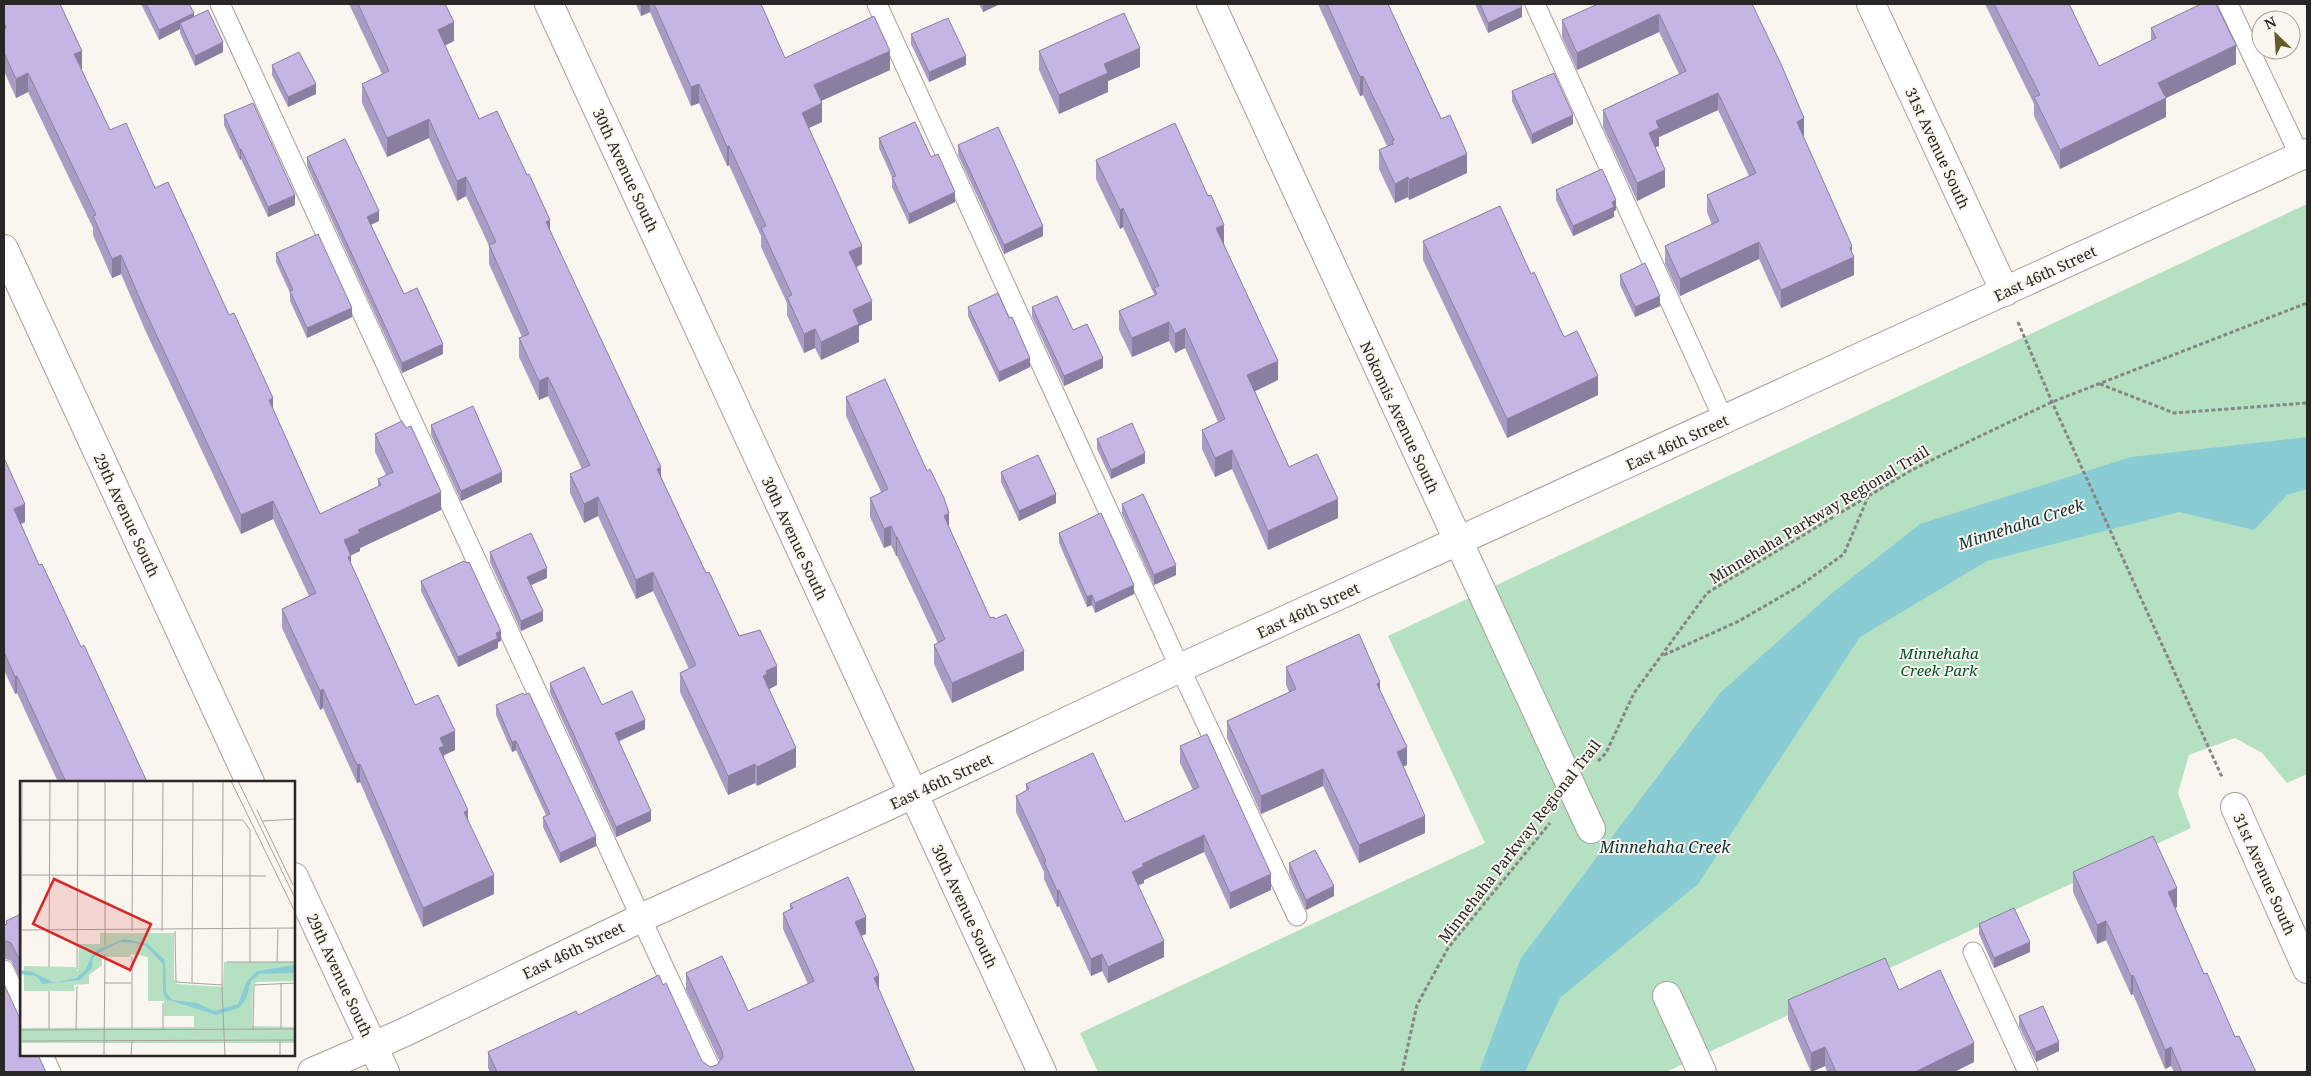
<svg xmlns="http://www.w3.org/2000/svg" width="2311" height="1076" viewBox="0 0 2311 1076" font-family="'Noto Serif',serif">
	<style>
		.green { fill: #b5e1c2 }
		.water { fill: #89ccd3 }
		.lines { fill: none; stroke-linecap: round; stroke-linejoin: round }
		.lane-casing { stroke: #a39f9a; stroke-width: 21 }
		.street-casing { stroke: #a39f9a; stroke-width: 30 }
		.secondary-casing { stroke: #a39f9a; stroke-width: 30 }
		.path { stroke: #878581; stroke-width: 3; stroke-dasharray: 4 2.5; stroke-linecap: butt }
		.lane { stroke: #fff; stroke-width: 19 }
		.street { stroke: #fff; stroke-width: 28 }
		.secondary { stroke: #fff; stroke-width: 28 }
		.wall { fill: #a99cc4 }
		.shaded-wall { fill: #897fa0 }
		.building { fill: #c4b5e4; stroke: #897fa0 }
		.labels { text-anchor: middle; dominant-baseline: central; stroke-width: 4; stroke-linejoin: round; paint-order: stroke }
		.street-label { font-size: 15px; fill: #282725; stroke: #f9f5ef }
		.park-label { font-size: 15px; font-style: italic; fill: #00532b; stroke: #f9f5ef }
		.water-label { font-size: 16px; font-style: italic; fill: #0e3033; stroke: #f9f5ef }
		.inset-road { fill: none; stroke: #a5a39e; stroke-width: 1 }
		.view { fill: #d62828; fill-opacity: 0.15; stroke: #d62828; stroke-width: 2.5 }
		.inset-edge { fill: none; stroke: #282725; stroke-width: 2.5 }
	</style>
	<rect width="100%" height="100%" fill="#f9f5ef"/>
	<path class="green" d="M2307,204V774L2287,783L2262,753L2235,738L2189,755L2178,793L2191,828L1666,1072H1098L1080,1033L1485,843L1388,636Z"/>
	<path class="water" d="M2307,437V489L2287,495L2254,530L2179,512L1987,561L1860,637L1698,884L1560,998L1525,1072H1479L1521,958L1721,692L1831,594L1920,524L2131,457Z"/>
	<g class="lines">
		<g class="lane-casing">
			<path id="lane" d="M220,4L712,1072
				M877,4L1180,668L1297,916
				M1535,4L1724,420
				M2228,4L2300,156
				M1973,952L2028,1072
				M4,970L21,1008
				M43,1055L51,1072"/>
		</g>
		<g class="street-casing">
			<path id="street" d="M549,4L1042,1072
				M1211,4L1591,829
				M1871,4L2005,292
				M4,249L250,782
				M2235,807L2307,969
				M294,877L385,1072
				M1667,996L1702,1072"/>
		</g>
		<g class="secondary-casing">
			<path id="secondary" d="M312,1072L403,1033L641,918L883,808L1180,668L2307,153"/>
		</g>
		<path class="path" d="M2018,322L2052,402L2222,777
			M2100,384L2174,413L2307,403
			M1664,655L1739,621L1801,585L1844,554L1868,497
			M1598,761L1606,753L1634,693L1707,593L1910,471L1976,438L2052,402L2307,303
			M1402,1072L1417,1005L1448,948L1550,823"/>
		<use href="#lane" class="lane"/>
		<use href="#street" class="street"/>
		<use href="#secondary" class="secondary"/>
	</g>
	<path class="wall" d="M4,4L82,70L110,130L155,188L273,410L320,514L378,487V479L386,475L375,452V434L441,510L360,548V551L351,555V564L415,705L455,750L444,755V759L468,819L494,894L423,927L360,782L357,783L323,708L320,710L282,628V609L309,596L273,519L241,534L146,332L121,274L112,278L93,235V228L28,92L16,98L4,71Z
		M141,4H189L194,16L223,52L195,66L180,33V29L159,40Z
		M349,4H445L454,41L445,45L479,119L550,230L661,477L706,573L739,636L777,685L769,689L796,767L757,786L755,783L728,795L680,692V673L689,669L653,591L636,599L598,516L584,523L570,493V474L582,469L548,396L539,400L519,357V338L522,337L489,264V246L466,196L457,201L429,138L387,157L362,103V84L382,74Z
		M636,4H761L785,58L890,70L821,101L822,122L809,128L862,264L856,267L872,320L859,326V342L821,360L815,348L804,353L787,315V303L761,247V236L729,165L727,166L699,103L691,106L650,12L641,16Z
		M979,4H1000L983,12Z
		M1318,4H1389L1388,5L1467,173L1409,200L1408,197L1395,203L1379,169V150L1387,146L1363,95L1360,96Z
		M1475,4H1521L1522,17L1488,33Z
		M1752,4L1804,136H1803L1852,253L1854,275L1781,308L1759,259L1680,296L1665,264V246L1712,225L1707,212V195L1749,176L1718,110L1659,137V146L1655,147L1665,187L1637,201L1603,127V110L1679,74L1659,32L1577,70L1562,37V20Z
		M1985,4H2069L2099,66L2151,41V28L2236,64L2166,98V117L2060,169L2034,116V104Z
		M911,34L966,65L929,82L911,44Z
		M1039,51L1140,67L1108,81V92L1059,114L1039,70Z
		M272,65L316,94L288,107L272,75Z
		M1512,91L1573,124L1532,144L1512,101Z
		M224,115L295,205L268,217L241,159L240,160L224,125Z
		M879,138L955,202L909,224L892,187V177L879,148Z
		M958,145L1043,236L1004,254L958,155Z
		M307,157L379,221L371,225L404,294L443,354L402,373L307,166Z
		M1096,160L1224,244L1278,380L1255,391L1289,467L1338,518L1268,550L1232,469L1215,477L1202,449V430L1218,422L1185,348L1175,353L1169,341L1132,357L1119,330V311L1154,295V294L1123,227L1120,229L1096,179Z
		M1556,190L1616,210L1614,211V217L1573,236L1556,200Z
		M1423,241L1531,274L1564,337L1598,395L1507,438L1423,260Z
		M276,253L352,317L307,338L290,301V293L276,262Z
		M1620,275L1660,306L1635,317L1620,285Z
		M968,307L1009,318L1030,367L999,382L968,316Z
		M1032,307L1073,330L1103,368L1064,386L1032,317Z
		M846,397L949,527L990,618L1024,670L952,703L934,664V645L938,643L897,556H896L891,545L884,548L870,517V498L881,492L846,416Z
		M431,425L502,482L461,501L431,435Z
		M1097,439L1145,463L1111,479L1097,449Z
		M4,458L25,522L21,524L39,565L81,647L147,782H58L17,693L15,694L4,670Z
		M1001,472L1056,503L1019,521L1001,482Z
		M1122,504L1176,575L1154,585L1122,514Z
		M1059,533L1134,594L1095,613L1092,605L1087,607L1059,543Z
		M490,552L547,578L530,585L543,621L521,631L490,562Z
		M421,581L501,641L498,642V648L458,667L421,591Z
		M1286,667L1380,690L1407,765L1403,766L1425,833L1359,863L1323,786L1261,814L1227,738V721L1289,692L1286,685Z
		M550,683L602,705L645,729L619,741L651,821L616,837L550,693Z
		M496,705L596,846L560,863L543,827V817L546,815L516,750L512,752L496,715Z
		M1180,746L1271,890L1230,909L1204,852L1144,880V883L1138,885L1164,957L1108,983L1102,971L1091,976L1059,906L1057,907L1044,879V872L1016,812V796L1026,791V784L1125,822L1193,790L1180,763Z
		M1289,863L1334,896L1306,910L1289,873Z
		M2073,872L2177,907L2175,908L2204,974L2235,1037L2256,1072H2174L2171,1066L2165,1069L2133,994L2131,995L2106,940L2097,944L2073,892Z
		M790,904L866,934L861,936L879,991L915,1072H490L488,1068V1052L578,1015L710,1067L717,1065L720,1062L686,990V973L748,1011L808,984L783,929V913L790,910Z
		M21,914L20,979L11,961L6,959H4V925L6,924V921Z
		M1979,924L2030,952L1994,968L1979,934Z
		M1899,990L1974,1062L1954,1072H1827L1825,1066L1811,1072L1788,1019V1000Z
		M2019,1016L2059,1051L2036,1062L2019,1026Z"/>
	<path class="shaded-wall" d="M641,4H650V12L641,16Z
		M983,4H1000L983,12Z
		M1522,7V17L1488,33V23Z
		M194,13V23H180V29L159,40V30Z
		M1659,14V32L1577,70V53Z
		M454,22V41L438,49V30Z
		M223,42V52L195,66V56Z
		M2236,45V64L2166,98V117L2060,169V150L2158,83Z
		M1140,48V67L1108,81V92L1059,114V95L1104,64Z
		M82,51V70L74,54Z
		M890,51V70L814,104V85Z
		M966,56V65L929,82V72Z
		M28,73V92L16,98V79Z
		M1363,76V95L1360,96V77Z
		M316,84V94L288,107V97Z
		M699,84V103L691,106V87Z
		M1718,93V110L1659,137V146L1649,150V133L1656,121Z
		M822,103V122L802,131V113Z
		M1573,115V124L1532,144V134Z
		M1804,118V136L1797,139V122Z
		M429,119V138L387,157V138Z
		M729,146V165L727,166V147Z
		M241,149V159L240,160V150Z
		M1467,154V173L1409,200V180Z
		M1665,170V187L1637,201V183Z
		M466,177V196L457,201V181Z
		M1408,177V197L1395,203V184Z
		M955,192V202L909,224V214Z
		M295,195V205L268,217V207Z
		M1616,200V210L1614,211V217L1573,236V226Z
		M1123,208V227L1120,229V210Z
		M379,211V221L367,226V217Z
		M550,220V239L546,222Z
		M1224,225V244L1216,247V228Z
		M1043,226V236L1004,254V245Z
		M1759,242V259L1680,296V279Z
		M862,246V264L849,271V252Z
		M1852,246V258L1854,257V275L1781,308V290Z
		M121,255V274L112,278V259Z
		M1660,296V306L1635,317V307Z
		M872,301V320L859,326V342L821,360V342L853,310Z
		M352,308V317L307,338V328Z
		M1169,322V341L1132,357V338Z
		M1185,328V348L1175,353V334Z
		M815,329V348L804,353V334Z
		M443,344V354L402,373V363Z
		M1030,358V367L999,382V372Z
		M1103,358V368L1064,386V376Z
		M1278,361V380L1247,395V375Z
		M1598,376V395L1507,438V419Z
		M548,377V396L539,400V381Z
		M273,398V417L269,400Z
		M1232,450V469L1215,477V458Z
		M1145,453V463L1111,479V470Z
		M661,467V487L657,469Z
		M502,472V482L461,501V491Z
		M441,492V510L360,548V551L344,559V540L358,530Z
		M1056,494V503L1019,521V511Z
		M598,497V516L584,523V504Z
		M1338,499V518L1268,550V531Z
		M273,501V519L241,534V515Z
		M25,504V522L14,527V509Z
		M949,513V532L944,516Z
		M891,526V545L884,548V529Z
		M896,537H897V556H896Z
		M351,556V574L348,557Z
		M1176,565V575L1154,585V575Z
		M547,568V578L527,587V577Z
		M653,572V591L636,599V580Z
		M1134,585V594L1095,613V603Z
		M1092,595V605L1087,607V597Z
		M543,611V621L521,631V621Z
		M501,631V641L498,642V648L458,667V657L496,633Z
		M1024,651V670L952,703V683Z
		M777,666V685L767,690L763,676L766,671Z
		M17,676V693L15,694V677Z
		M1380,682V700L1377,684Z
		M323,689V708L320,710V691Z
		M645,720V729L615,743V733Z
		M455,731V750L444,755V765L439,748L440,738Z
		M516,741V750L512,752V742Z
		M1407,747V765L1397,769V752Z
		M796,748V767L757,786V767Z
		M360,764V782L357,783V765Z
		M755,764V783L728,795V776Z
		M1323,769V786L1261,814V796Z
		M468,810V829L464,812Z
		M651,811V821L616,837V827Z
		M1425,816V833L1359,863V845Z
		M1204,835V852L1144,880V883L1132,888V872L1142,864Z
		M596,836V846L560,863V853Z
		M1271,874V890L1230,909V893Z
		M494,875V894L423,927V908Z
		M1334,886V896L1306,910V900Z
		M2177,888V907L2168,911V892Z
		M1059,890V906L1057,907V891Z
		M866,917V934L855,938V922Z
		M2106,921V940L2097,944V925Z
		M1164,941V957L1108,983V967Z
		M2030,942V952L1994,968V958Z
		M1102,954V971L1091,976V959Z
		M20,961H21V979H20Z
		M879,975V992L874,978Z
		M2133,975V994L2131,995V976Z
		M2059,1042V1051L2036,1062V1052Z
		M1974,1043V1062L1954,1072H1915Z
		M1825,1047V1066L1811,1072V1053Z
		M2171,1047V1066L2165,1069V1050Z"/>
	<path class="building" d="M4,4H60L82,51L74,54L110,130L126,123L155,188L168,182L229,315L234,313L273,398L269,400L320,514L381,485L378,479L393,472L375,434L402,421L406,428L411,426L441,492L358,530L360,533L344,540L351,556L348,557L415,705L438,695L455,731L440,738L444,746L439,748L468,810L464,812L494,875L423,908L360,764L357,765L323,689L320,691L282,609L316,593L273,501L241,515L146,313L121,255L112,259L93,216L96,215L28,73L16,79L4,53V29L6,28L4,22Z
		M146,4H189L194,13L159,30Z
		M358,4H445L454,22L438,30L479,119L497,111L527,175L529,174L550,220L546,222L661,467L657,469L706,573L709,572L739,636L760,630L777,666L766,671L767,674L763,676L796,748L757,767L755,764L728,776L680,673L696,665L653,572L636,580L598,497L584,504L570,474L590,465L548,377L539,381L519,338L529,334L489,245L496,242L466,177L457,181L429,119L387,138L362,84L389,71Z
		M654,4H761L785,58L874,16L890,51L814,85L822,103L802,113L862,246L849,252L872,301L853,310L859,324L821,342L815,329L804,334L787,297L792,295L761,228L766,226L729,146L727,147L699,84L691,87Z
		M1327,4H1388L1441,119L1450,115L1467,154L1409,180L1408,177L1395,184L1379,150L1393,144L1392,141L1394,140L1363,76L1360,77Z
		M1480,4H1521L1522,7L1488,23Z
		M1598,4H1752L1781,64L1804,118L1797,122L1852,246L1850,248L1854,257L1781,290L1759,242L1680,279L1665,246L1719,221L1707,195L1756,173L1718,93L1656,121L1659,128L1649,133L1665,170L1637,183L1603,110L1686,71L1659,14L1577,53L1562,20Z
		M1994,4H2069L2099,66L2156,38L2151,28L2201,4H2216L2236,45L2158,83L2166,98L2060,150L2034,97L2040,95Z
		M208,10L223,42L195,56L180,23Z
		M1124,13L1140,48L1104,64L1108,73L1059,95L1039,51Z
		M948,18L966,56L929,72L911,34Z
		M299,52L316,84L288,97L272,65Z
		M1554,73L1573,115L1532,134L1512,91Z
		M253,103L295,195L268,207L241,149L240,150L224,115Z
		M915,122L931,157L938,154L955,192L909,214L892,177L896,176L879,138Z
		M1175,123L1208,196L1211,195L1224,225L1216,228L1278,361L1247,375L1289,467L1317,454L1338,499L1268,531L1232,450L1215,458L1202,430L1225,419L1185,328L1175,334L1169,322L1132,338L1119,311L1157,294L1154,288L1159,286L1123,208L1120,210L1096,160Z
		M998,127L1043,226L1004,245L958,145Z
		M345,139L379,211L367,217L404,294L417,288L443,344L402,363L307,157Z
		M1602,169L1616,200L1612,202L1614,207L1573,226L1556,190Z
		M1500,206L1531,274L1534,272L1564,337L1577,331L1598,376L1507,419L1423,241Z
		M318,234L352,308L307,328L290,291L293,290L276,253Z
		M1645,263L1660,296L1635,307L1620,275Z
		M998,293L1009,318L1012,317L1030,358L999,372L968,307Z
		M1057,296L1073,330L1087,324L1103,358L1064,376L1032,307Z
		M885,379L927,471L930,469L944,498L949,513L944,516L990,618L994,617L995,619L1006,614L1024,651L952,683L934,645L945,639L897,537H896L891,526L884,529L870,498L888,489L846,397Z
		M473,406L502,472L461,491L431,425Z
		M1132,423L1145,453L1111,470L1097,439Z
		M1038,455L1056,494L1019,511L1001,472Z
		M4,458L25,504L14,509L39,565L42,564L81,647L84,645L147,782H66L17,676L15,677L4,652Z
		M1143,494L1176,565L1154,575L1122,504Z
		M1101,513L1134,585L1095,603L1092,595L1087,597L1059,533Z
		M531,533L547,568L527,577L543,611L521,621L490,552Z
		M464,561L466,563L469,562L501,631L496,633L498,638L458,657L421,581Z
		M1359,634L1380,682L1377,684L1407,747L1397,752L1425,816L1359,845L1323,769L1261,796L1227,721L1296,689L1286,667Z
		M584,667L602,705L632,691L645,720L615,733L651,811L616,827L550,683Z
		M523,693L524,695L529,693L596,836L560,853L543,817L550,814L516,741L512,742L496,705Z
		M1207,734L1271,874L1230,893L1204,835L1142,864L1144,866L1132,872L1164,941L1108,967L1102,954L1091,959L1059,890L1057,891L1044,862L1046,861L1016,796L1029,789L1026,784L1093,753L1125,822L1199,787L1180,746Z
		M2153,836L2177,888L2168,892L2204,974L2207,973L2235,1037L2239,1036L2256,1072H2182L2171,1047L2165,1050L2133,975L2131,976L2106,921L2097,925L2073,872Z
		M1315,850L1334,886L1306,900L1289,863Z
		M848,877L866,917L855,922L879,975L874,978L915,1072H497L488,1052L576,1011L578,1015L659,975L663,985L666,983L702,1061L710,1067L717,1065L723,1057L722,1051L686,973L722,956L748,1011L814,981L783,913L793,908L790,904Z
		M2014,908L2030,942L1994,958L1979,924Z
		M21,914V961H20L11,943L6,941H4V925L7,924L6,921Z
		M1885,958L1899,990L1940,970L1974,1043L1915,1072H1836L1825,1047L1811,1053L1788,1000Z
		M4,984L21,1021V1055H38L46,1072H4Z
		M2043,1006L2059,1042L2036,1052L2019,1016Z"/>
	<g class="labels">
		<g class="street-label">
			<text transform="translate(1938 148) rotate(65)">31st Avenue South</text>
			<text transform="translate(626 170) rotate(65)">30th Avenue South</text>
			<text transform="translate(2045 273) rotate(-25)">East 46th Street</text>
			<text transform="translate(1400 417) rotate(65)">Nokomis Avenue South</text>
			<text transform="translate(1677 442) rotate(-25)">East 46th Street</text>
			<text transform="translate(1819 514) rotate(-31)">Minnehaha Parkway Regional Trail</text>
			<text transform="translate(127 515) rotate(65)">29th Avenue South</text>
			<text transform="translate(795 538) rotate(65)">30th Avenue South</text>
			<text transform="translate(1308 610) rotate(-25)">East 46th Street</text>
			<text transform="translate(941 781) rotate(-25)">East 46th Street</text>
			<text transform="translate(1519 841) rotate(-52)">Minnehaha Parkway Regional Trail</text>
			<text transform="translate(2265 874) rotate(66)">31st Avenue South</text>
			<text transform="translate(965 906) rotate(65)">30th Avenue South</text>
			<text transform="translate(573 950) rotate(-26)">East 46th Street</text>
			<text transform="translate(340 975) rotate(65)">29th Avenue South</text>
		</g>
		<g class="park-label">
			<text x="1939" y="653">Minnehaha<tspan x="1939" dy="17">Creek Park</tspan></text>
		</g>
		<g class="water-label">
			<text transform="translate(2021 524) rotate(-18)">Minnehaha Creek</text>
			<text x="1665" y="847">Minnehaha Creek</text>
		</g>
	</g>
	<g transform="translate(20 781)">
		<rect width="275" height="275" fill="#f9f5ef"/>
		<path d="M80,152H154V198L157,203L203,206L204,181H275V200L237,201L233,204L232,245L275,246V262H0V247L174,246V235H144V220H128V176L111,173L110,176H82V184L69,194V203L54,204L55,210H4V185L55,186L58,190L59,163H80Z" fill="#b5e1c2"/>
		<path d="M104,158L128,163L145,179L146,211L152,219L177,222L194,230L218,223L227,200L237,190L274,184L275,192L240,193L231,200L226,218L219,227L196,234L146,218L143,212V183L126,165L115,162L100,161L80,171L73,177L72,187L60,199L23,203L16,195L0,193V189L12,191L35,202L56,197L66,188L71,176L79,168Z" fill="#89ccd3"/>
		<path class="inset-road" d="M203,0L202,207L205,275M211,0L275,131M218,0L275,117M237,29L273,104M0,39H223L230,49V181M243,40L275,38M2,94L246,95M2,149L275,147M112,150L113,0M142,150L143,0M155,150L156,201L202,204M85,164V0M207,181H275M257,181L258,148M29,186L30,0M57,188L58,0M84,202H111M172,202L173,0M143,248V222M233,248L234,204L275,202M261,248V202M0,249L275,248M29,249V210M56,249L57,205M112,249V176M0,260L275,259M1,275L2,0M84,275L85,173M111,275L112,260M260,275V259"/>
		<path class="view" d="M34,98L131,143L110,189L13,143Z"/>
		<rect width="275" height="275" class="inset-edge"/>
	</g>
	<rect width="2311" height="1076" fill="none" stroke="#282725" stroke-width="10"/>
	<g transform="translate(2276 35) rotate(335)"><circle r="24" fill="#f9f5ef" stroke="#a5a39e"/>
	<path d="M0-4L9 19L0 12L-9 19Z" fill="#655c28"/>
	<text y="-8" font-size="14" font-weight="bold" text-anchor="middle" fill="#282725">N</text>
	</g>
</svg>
